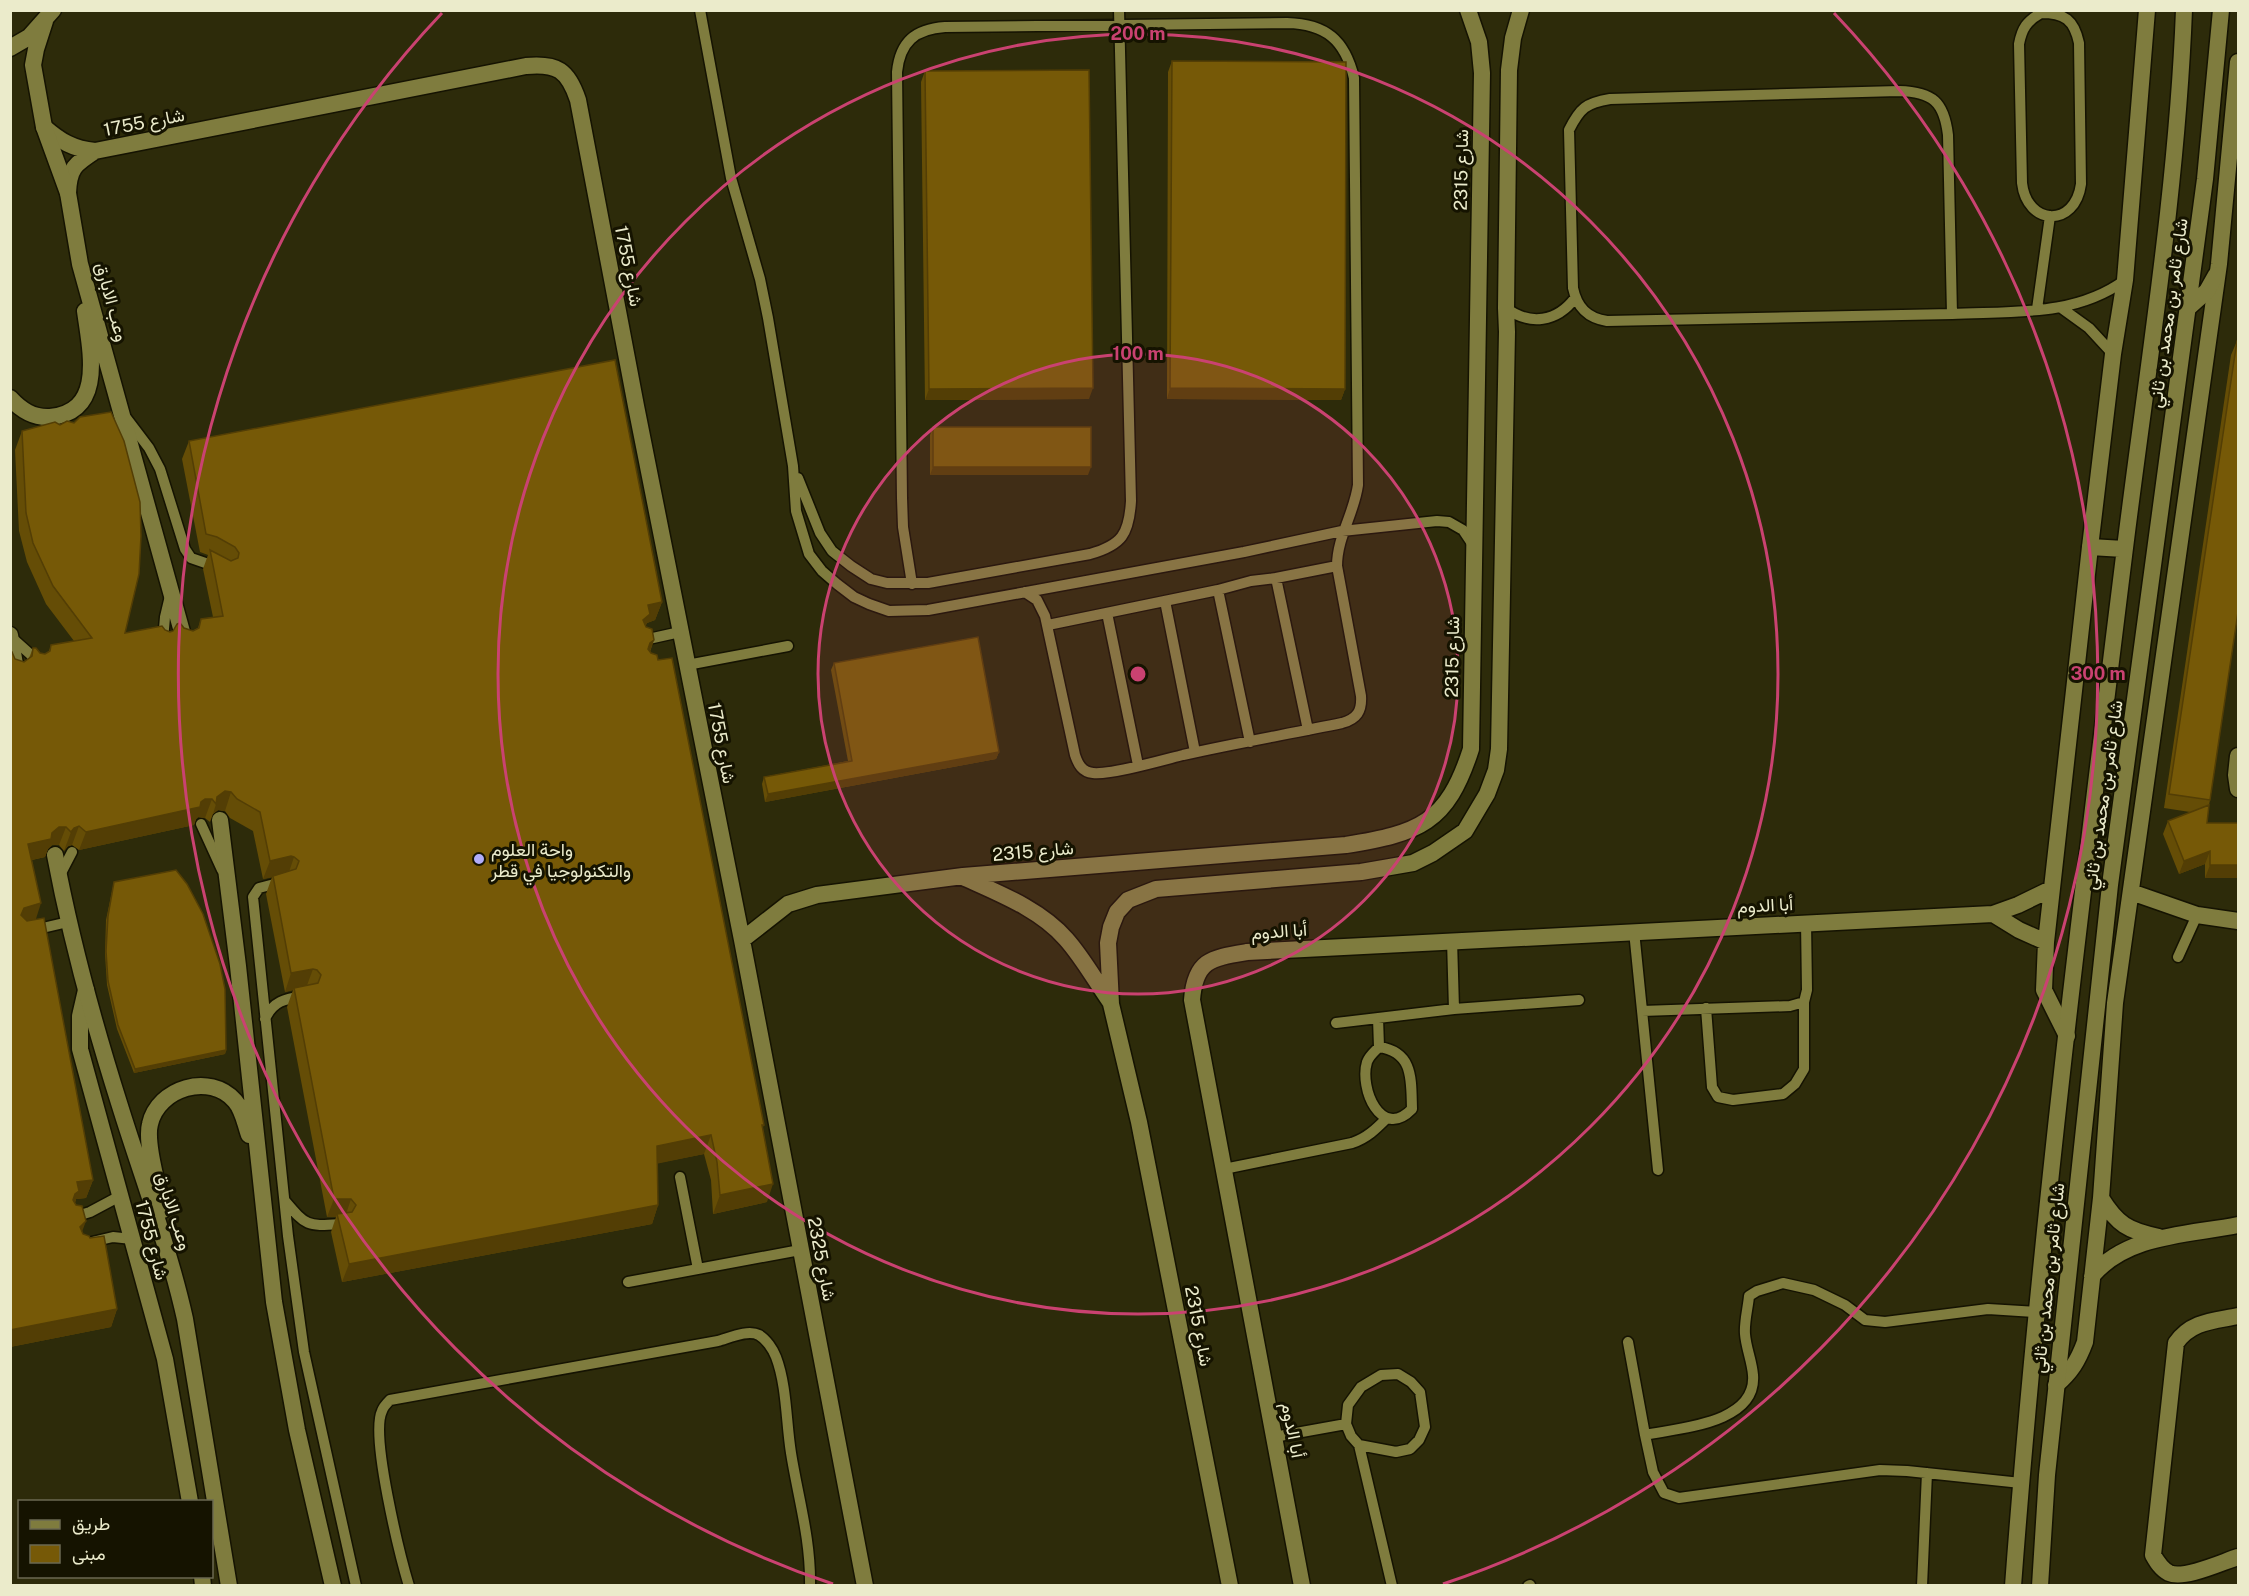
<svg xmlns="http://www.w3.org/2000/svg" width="2249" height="1596" viewBox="0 0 2249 1596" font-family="'Public Sans',Vazirmatn,sans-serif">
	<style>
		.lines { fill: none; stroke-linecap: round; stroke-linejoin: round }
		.service-casing { stroke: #151302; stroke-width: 13 }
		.minor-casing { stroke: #151302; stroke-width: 19 }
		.tertiary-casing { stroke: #151302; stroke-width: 19 }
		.service { stroke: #7f7c3e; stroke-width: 10 }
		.minor { stroke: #7f7c3e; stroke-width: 16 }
		.tertiary { stroke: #7f7c3e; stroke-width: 16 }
		.wall { fill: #654d06 }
		.shaded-wall { fill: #533e05 }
		.building { fill: #765907; stroke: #533e05; stroke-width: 1.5 }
		.ring { fill: none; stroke: #ca4271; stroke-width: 3 }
		.poi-dot { fill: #b1adfa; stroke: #151300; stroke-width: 2 }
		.labels { text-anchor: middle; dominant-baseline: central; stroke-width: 6; stroke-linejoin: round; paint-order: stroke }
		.street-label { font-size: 18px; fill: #ebebcb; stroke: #151300 }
		.poi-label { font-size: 18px; fill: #ebebcb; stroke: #151300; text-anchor: start }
		.centre { fill: #ca4271; stroke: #151300; stroke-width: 3 }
		.ring-label { font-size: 18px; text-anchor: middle; font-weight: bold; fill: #ca4271; stroke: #151300; stroke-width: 6; stroke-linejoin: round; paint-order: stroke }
	</style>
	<rect width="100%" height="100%" fill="#2d2b0a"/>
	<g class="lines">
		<g class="service-casing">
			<path id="service" d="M700,10L731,178L760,279L768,318L793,466L796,511L809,554L822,571L837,584L854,597L869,604L889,611L928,610L1244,552L1342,531L1437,521L1449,522L1463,530L1473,545
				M2041,13C2065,13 2074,20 2079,43L2081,184C2075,228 2027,226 2022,183L2019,44C2022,28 2027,21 2041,13Z
				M1899,91C1933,92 1944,102 1948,135L1952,314L1607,321C1587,318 1577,307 1573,288L1569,130C1580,108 1586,103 1610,99Z
				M2060,307L2089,328L2113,354
				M1506,308C1530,326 1557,322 1575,298
				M2037,309L2050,216
				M1952,314C2011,311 2075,317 2125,280
				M127,419L149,448L160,469L185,549L191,558L217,567
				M798,478L820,533L832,551L851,566L871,579L887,583H928L1090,554C1122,545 1129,534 1131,501L1119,10
				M1276,578L1308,730
				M912,584L903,527L902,498L897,72C900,42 915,29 945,27L1287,23C1326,24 1345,40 1354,78L1358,485C1354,514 1337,537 1337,566L1361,696C1362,711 1357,719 1342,723C1289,734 1236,743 1183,755C1163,760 1111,775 1093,773C1082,772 1078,764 1075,755L1045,616L1037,600L1025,592
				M1218,590L1250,742
				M1165,601L1195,752
				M1107,613L1138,765
				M1048,625L1218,590L1251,581L1276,578L1337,566
				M11,637L30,654L37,664
				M163,640L165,617L170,596
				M644,640L680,632
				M687,665L788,646
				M201,824L222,870
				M59,877L72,852
				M282,882L259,888L253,897L288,1236L304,1352L356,1586
				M34,930L68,922
				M1634,931L1658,1170
				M2178,957L2197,915
				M1706,1008L1712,1087L1718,1097L1733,1100L1783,1094L1795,1084L1804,1069V1002
				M1454,1009L1579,1000
				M1642,1011L1790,1006L1804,1002L1807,990L1806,922
				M1378,1018L1379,1047C1374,1052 1369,1056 1367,1062C1359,1088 1381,1141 1412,1109C1411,1080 1414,1052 1379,1047
				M265,1019C273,1001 285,999 303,996
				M1336,1023L1454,1009L1452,940
				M1224,1169L1352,1143C1367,1138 1376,1129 1387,1118
				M680,1177L698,1269
				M285,1201C307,1227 307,1226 342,1224
				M74,1217L90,1212L120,1196
				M92,1242L113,1237L132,1239
				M628,1282L800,1250
				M1628,1342L1645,1435
				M1398,1374L1411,1382L1420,1392L1425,1427L1419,1440L1410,1449L1396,1452L1359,1445L1351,1436L1346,1424L1348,1405L1361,1387L1381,1375Z
				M1274,1437L1346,1424
				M1359,1445L1392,1586
				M2021,1483L1907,1471L1880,1470L1679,1498L1664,1493L1653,1472L1645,1435C1678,1428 1757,1424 1753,1375C1752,1361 1746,1348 1745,1334C1744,1322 1748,1308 1749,1296L1757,1291L1783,1283L1814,1290L1845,1305L1865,1320L1885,1322L1988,1309L2036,1312
				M409,1586C400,1556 370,1435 382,1411C383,1407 387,1403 390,1400L718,1341C729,1338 748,1329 759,1335C766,1339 773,1349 776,1357C787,1386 786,1422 791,1453C798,1497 811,1540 810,1586
				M1528,1586L1530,1585
				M1922,1586L1927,1473"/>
		</g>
		<g class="minor-casing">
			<path id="minor" d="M44,127C60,141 73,149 95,151L526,66C557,63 568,70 578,100L636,406L742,940L865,1586
				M68,193C69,168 75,164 95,151
				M2238,756L2236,775L2238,789
				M963,877C998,893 1040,909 1066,939C1083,958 1096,982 1111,1003
				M2131,892L2197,915L2238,921
				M1993,914L2019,930L2046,942
				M742,940L788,904L817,895L963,876L1346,845C1419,833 1447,824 1471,749L1482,73L1479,42L1468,10
				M86,990L80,1016V1049L165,1359L190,1502
				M2067,1036L2044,990L2046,942L2090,547L2113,354L2125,280L2147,10
				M2101,1198C2117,1224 2128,1231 2159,1237
				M2092,1276C2127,1234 2189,1235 2238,1225
				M2238,1316C2214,1321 2191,1321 2176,1343L2153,1555C2157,1562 2161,1569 2169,1573C2184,1580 2222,1562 2238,1557
				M2056,1385C2071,1372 2078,1361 2085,1342L2101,1198L2115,1003L2219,264L2238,62
				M202,1576L203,1586
				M1230,1586L1139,1122L1111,1004L1108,943L1111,927L1117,912L1128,900L1156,889L1361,872L1413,863L1433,853L1465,831L1487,794L1496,770L1499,749L1507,332L1506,308L1509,70L1513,38L1521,10
				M1302,1586L1192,1000C1195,960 1211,958 1247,952L1993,914L2018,905L2051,889"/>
		</g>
		<g class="tertiary-casing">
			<path id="tertiary" d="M45,21L36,49L33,65L44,127L68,193L80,264L184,639
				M10,48L29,37L53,10
				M2188,308L2207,291L2216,275
				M10,398C21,410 33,418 50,417C106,412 90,349 85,311
				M2090,547L2124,549
				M10,635L16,670
				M220,820L238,966L274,1302L297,1430L333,1586
				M55,855C71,940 94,1024 120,1106C142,1177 169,1247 185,1319L229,1586
				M163,1210C159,1189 145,1143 150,1124C158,1088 210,1072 235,1101C243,1110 245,1124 249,1135
				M2013,1586C2039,1239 2082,894 2125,548C2147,370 2177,191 2184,10
				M2040,1586L2047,1475L2110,885L2205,179L2221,10"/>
		</g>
		<use href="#service" class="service"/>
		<use href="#minor" class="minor"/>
		<use href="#tertiary" class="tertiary"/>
	</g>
	<path class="wall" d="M1172,61L1345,389L1341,400L1167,399L1168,72Z
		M925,71L1089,399L925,400L921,82Z
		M2237,341L2210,800L2209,805L2207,823H2238V878H2205V864L2179,874L2163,834L2168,821L2190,812L2164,808L2231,355Z
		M933,427L1088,475H930V435Z
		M22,431L125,633L165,630L170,632L184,628L193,631L198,628L201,619L213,617L203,569L208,555L200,552L182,459L189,441L662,602L655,620L647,623L645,626L654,640L650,652L764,1125L762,1129L767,1202L713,1214L711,1180L704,1154L658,1163V1205L652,1224L342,1282L331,1232L336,1217H327L287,1007L293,990L285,992L266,894L272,877L263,879L253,831L230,818L225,811L218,810L213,814L210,822L205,818L198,817L196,819L194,825L79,850L72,845L68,846L64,851L59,845H52L48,849L45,857L32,860L35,919L93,1180L86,1198L76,1199L75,1203L82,1232L117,1309L111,1327L10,1347L15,659L24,662L29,658L33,648L40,653L45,654L49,651L51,645L74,641L46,604L27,562L19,531L15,450Z
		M834,663L999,752L996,759L765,802L762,784L764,777L848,761L831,670Z
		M114,882L226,1050L225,1054L134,1073L117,1029L107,985L105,954L106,920Z"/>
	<path class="shaded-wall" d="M1093,388L1089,399L925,400L929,389Z
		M1170,388L1345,389L1341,400L1167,399Z
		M933,467H1091L1088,475H930Z
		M662,602L655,620L647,623L643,633L642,624L648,605Z
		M654,640L647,659L643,661L650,643Z
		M999,752L996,759L765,802L768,794Z
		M225,791L231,792L225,811L218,810L213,814L216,804L217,797Z
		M205,799H212L205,818L198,817L196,819L194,825L79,850L86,832L201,802Z
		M79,826L72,845L68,846L64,851L71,832L74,828Z
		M59,827H66L59,845H52L48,849L45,857L22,862L28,844Z
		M2210,851L2205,864L2179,874L2184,861Z
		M291,856L294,857L288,875H284L263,879L270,861Z
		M2210,865H2238V878H2205Z
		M41,903L35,922L17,926L24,908Z
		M313,969L306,988H294L293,990L285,992L291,973Z
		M226,1050L225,1054L134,1073L135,1069Z
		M711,1135L704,1154L651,1165L657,1146Z
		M93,1180L86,1198L76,1199L73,1210L68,1212L77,1182Z
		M773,1184L767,1202L713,1214L720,1195Z
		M334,1199H351L345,1217L337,1214L336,1217H327Z
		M658,1205L652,1224L342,1282L349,1264Z
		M86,1221L79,1240L80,1227Z
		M117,1309L111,1327L10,1347V1330Z"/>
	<path class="building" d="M1172,61L1346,62L1345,389L1170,388Z
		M1089,70L1093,388L929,389L925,71Z
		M2237,341H2238V612L2210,800L2169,794Z
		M615,360L662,602L648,605L650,614L643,620L646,627L652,629L654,640L650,643L648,649L651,653L657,655L658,660L672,658L764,1125H762L773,1184L720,1195L717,1162L711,1135L657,1146L658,1205L349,1264L337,1214L352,1212L356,1205L351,1199H334L294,988L318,983L321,975L317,970L313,969L291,973L273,876L296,869L299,861L294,857L291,856L270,861L260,812L237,799L231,792L225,791L217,797L216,804L212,799H205L201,802L200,807L86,832L79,826L74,828L71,832L66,827H59L52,833L51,839L28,844L41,903L24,908L21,915L27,921L44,918L93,1180L77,1182L79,1191L75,1194L73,1200L76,1205L82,1206L86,1221L80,1227L83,1234L89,1236L90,1238L104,1236L117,1309L10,1330V653L12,652L15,659L24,662L32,656L33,648H36L40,653L45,654L50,651L51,645L92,638L53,586L33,543L26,513L22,431L55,422L60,425L67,421L74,423L80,417L111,412L124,441L140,502L141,536L139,574L125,633L162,626L165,630L170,632L173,631L177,624L180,623L184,628L193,631L199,628L201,619L223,616L210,550L231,561L238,558L239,553L235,547L217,537L206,534L189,441Z
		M933,427H1091V467H933Z
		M978,637L999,752L768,794L764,777L852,761L834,663Z
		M2209,805L2207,823H2238V865H2210V851L2184,861L2168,821Z
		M176,870L187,884L203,914L220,964L225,989L226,1050L135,1069L118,1025L108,981L106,951L108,916L114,882Z"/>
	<circle cx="1138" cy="674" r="320" fill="#ca4271" fill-opacity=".12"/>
	<g class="ring">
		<circle cx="1138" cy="674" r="320"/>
		<circle cx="1138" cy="674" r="640"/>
		<path d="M833 1584A960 960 0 0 1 442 13M1834 13A960 960 0 0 1 1443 1584"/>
	</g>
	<circle class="poi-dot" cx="479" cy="859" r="6"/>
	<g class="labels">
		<g class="street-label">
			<text transform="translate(144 122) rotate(-11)">شارع 1755</text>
			<text transform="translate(1461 170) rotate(-89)">شارع 2315</text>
			<text transform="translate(629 266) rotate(79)">شارع 1755</text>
			<text transform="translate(112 302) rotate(75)">وعب الابارق</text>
			<text transform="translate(2168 313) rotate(-82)">شارع ثامر بن محمد بن ثاني</text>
			<text transform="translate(1452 657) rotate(-89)">شارع 2315</text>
			<text transform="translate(722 743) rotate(79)">شارع 1755</text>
			<text transform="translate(2103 795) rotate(-82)">شارع ثامر بن محمد بن ثاني</text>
			<text transform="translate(1033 851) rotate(-5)">شارع 2315</text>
			<text transform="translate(1765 905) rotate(-3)">أبا الدوم</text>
			<text transform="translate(1279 931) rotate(-4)">أبا الدوم</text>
			<text transform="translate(174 1211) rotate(72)">وعب الابارق</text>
			<text transform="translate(152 1240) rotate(75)">شارع 1755</text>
			<text transform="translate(822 1259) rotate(79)">شارع 2325</text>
			<text transform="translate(2048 1278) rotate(-84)">شارع ثامر بن محمد بن ثاني</text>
			<text transform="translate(1199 1326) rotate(79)">شارع 2315</text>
			<text transform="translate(1293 1430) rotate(79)">أبا الدوم</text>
		</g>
		<g class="poi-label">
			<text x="491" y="849">واحة العلوم<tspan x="491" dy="21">والتكنولوجيا في قطر</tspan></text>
		</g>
	</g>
	<circle cx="1138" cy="674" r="9" class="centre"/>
	<g class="ring-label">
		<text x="1138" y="40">200 m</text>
		<text x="1138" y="360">100 m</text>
		<text x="2098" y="680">300 m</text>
	</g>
	<rect width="2249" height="1596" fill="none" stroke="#ebebcb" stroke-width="24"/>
	<rect x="18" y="1500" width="195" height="78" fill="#151300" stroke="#6b6951" stroke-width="1.5"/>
	<rect x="30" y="1520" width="30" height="9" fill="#7f7c3e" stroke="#6b6951" stroke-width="1.5"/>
	<text x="72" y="1530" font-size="18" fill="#ebebcb">طريق</text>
	<rect x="30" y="1545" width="30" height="18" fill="#765907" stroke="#6b6951" stroke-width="1.5"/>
	<text x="72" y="1560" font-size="18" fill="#ebebcb">مبنى</text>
</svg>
